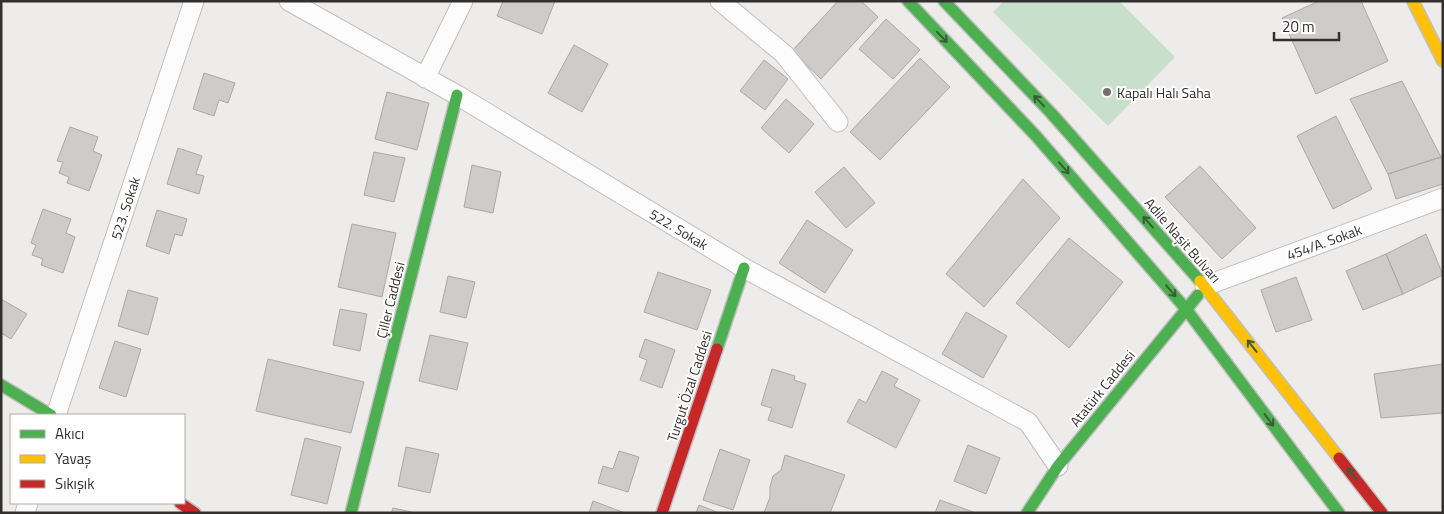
<svg xmlns="http://www.w3.org/2000/svg" width="1444" height="514" viewBox="0 0 1444 514" font-family="'Titillium Web',sans-serif">
	<style>
		.green { fill: #c8e0cb }
		.building { fill: #cecccb; stroke: #aba9a8 }
		.lines { fill: none; stroke-linecap: round; stroke-linejoin: round }
		.street-casing { stroke: #c1bfbd; stroke-width: 21 }
		.fast-casing { stroke: #c1bfbd; stroke-width: 14 }
		.slow-casing { stroke: #c1bfbd; stroke-width: 14 }
		.jam-casing { stroke: #c1bfbd; stroke-width: 14 }
		.street { stroke: #fcfcfc; stroke-width: 19 }
		.fast { stroke: #4caf50; stroke-width: 11 }
		.slow { stroke: #ffc107; stroke-width: 11 }
		.jam { stroke: #c62828; stroke-width: 11 }
		.oneway { stroke: #3b5c3b }
		.poi-dot { fill: #747270; stroke: #fff; stroke-width: 2 }
		.labels { text-anchor: middle; dominant-baseline: central; stroke-width: 4; stroke-linejoin: round; paint-order: stroke }
		.poi-label { font-size: 14px; fill: #32302f; stroke: #fff; text-anchor: start }
		.street-label { font-size: 14px; fill: #32302f; stroke: #fff }
	</style>
	<rect width="100%" height="100%" fill="#eeecea"/>
	<path class="green" d="M1004,1H1119L1175,57L1108,126L993,12Z"/>
	<path class="building" d="M503,1H555L542,34L497,16Z
		M838,1H861L878,17L821,79L792,51Z
		M1319,1H1361L1388,61L1316,94L1282,18Z
		M886,19L920,50L893,79L859,49Z
		M574,45L608,64L582,112L548,93Z
		M920,58L950,87L880,160L850,132Z
		M764,60L788,79L765,110L740,91Z
		M204,73L235,83L228,103L219,100L214,116L193,109Z
		M1402,81L1441,157L1388,174L1350,99Z
		M387,92L429,103L417,150L375,139Z
		M786,99L814,124L789,153L761,128Z
		M1336,116L1372,189L1333,209L1297,136Z
		M70,127L98,137L93,151L102,155L89,191L67,183L69,177L59,173L63,162L57,161Z
		M178,148L202,156L196,174L204,176L199,194L167,184Z
		M374,152L405,158L394,202L364,195Z
		M1441,157L1443,160V184L1396,199L1388,174Z
		M472,165L501,172L493,213L464,207Z
		M1200,166L1256,228L1222,259L1165,197Z
		M844,167L875,203L846,228L815,192Z
		M1023,179L1060,218L984,307L946,274Z
		M43,209L71,219L66,233L75,237L63,273L41,265L43,259L32,255L36,245L31,243Z
		M157,210L187,219L182,236L175,234L169,254L146,246Z
		M807,220L853,250L825,293L779,263Z
		M352,224L396,233L382,297L338,287Z
		M1426,234L1443,275L1403,294L1386,254Z
		M1069,238L1123,282L1069,348L1016,303Z
		M1386,254L1403,294L1363,310L1346,271Z
		M658,272L711,290L697,330L644,312Z
		M448,276L475,282L466,318L440,312Z
		M1296,277L1312,320L1276,332L1261,290Z
		M128,290L158,298L148,335L118,326Z
		M1,299L27,314L11,339L1,333Z
		M340,309L367,314L360,351L333,345Z
		M966,312L1007,336L983,378L942,354Z
		M430,335L468,343L457,390L419,381Z
		M645,339L675,350L662,388L640,380L647,360L639,357Z
		M115,341L141,349L126,397L99,388Z
		M268,359L364,382L351,433L256,411Z
		M1443,364V413L1381,418L1374,374Z
		M772,369L795,376L794,380L806,384L792,428L768,420L772,408L761,405Z
		M882,371L898,379L894,386L920,400L896,448L847,422L859,399L866,403Z
		M305,438L341,447L327,504L291,495Z
		M968,445L1000,458L986,494L954,481Z
		M406,447L439,454L430,493L398,486Z
		M720,449L750,460L733,510L703,500Z
		M619,451L639,457L628,492L598,483L603,466L613,469Z
		M785,455L845,475L830,513H764L770,497V487L773,476L781,470Z
		M940,500L976,513H935Z
		M593,501L625,513H589Z
		M699,505L719,513H696Z
		M393,508L416,513H391Z"/>
	<g class="lines">
		<g class="street-casing">
			<path id="street" d="M289,1L457,95L744,268L1028,422L1058,466
				M720,1L784,54L838,122
				M425,78L463,1
				M1205,286L1443,198
				M56,415L194,1
				M25,513L28,503"/>
		</g>
		<g class="fast-casing">
			<path id="fast" d="M908,1L1036,136L1186,309L1339,513
				M944,1L1051,113L1200,281
				M717,349L744,268
				M1,385L51,415
				M351,513L457,95
				M1027,513L1058,466L1198,295"/>
		</g>
		<g class="slow-casing">
			<path id="slow" d="M1413,1L1443,61
				M1200,281L1339,458"/>
		</g>
		<g class="jam-casing">
			<path id="jam" d="M1339,458L1382,513
				M180,503L195,513
				M662,513L717,349"/>
		</g>
		<use href="#street" class="street"/>
		<use href="#fast" class="fast"/>
		<use href="#slow" class="slow"/>
		<use href="#jam" class="jam"/>
	</g>
	<defs><path id="oneway-shaft" d="M-6 0H5M1.5-3L5.5 0L1.5 3" fill="none" stroke-width="1.6" stroke-linecap="round" stroke-linejoin="round" transform="scale(1.25)"/></defs>
	<g class="oneway">
		<use href="#oneway-shaft" transform="translate(942 37) rotate(46)"/>
		<use href="#oneway-shaft" transform="translate(1039 101) rotate(-134)"/>
		<use href="#oneway-shaft" transform="translate(1064 168) rotate(49)"/>
		<use href="#oneway-shaft" transform="translate(1148 222) rotate(-132)"/>
		<use href="#oneway-shaft" transform="translate(1171 291) rotate(49)"/>
		<use href="#oneway-shaft" transform="translate(1252 346) rotate(-128)"/>
		<use href="#oneway-shaft" transform="translate(1269 420) rotate(53)"/>
		<use href="#oneway-shaft" transform="translate(1352 474) rotate(-128)"/>
	</g>
	<circle class="poi-dot" cx="1107" cy="92" r="5"/>
	<g class="labels">
		<g class="poi-label">
			<text x="1117" y="92">Kapalı Halı Saha</text>
		</g>
		<g class="street-label">
			<text transform="translate(125 208) rotate(-72)">523. Sokak</text>
			<text transform="translate(679 229) rotate(31)">522. Sokak</text>
			<text transform="translate(1183 240) rotate(49)">Adile Naşit Bulvarı</text>
			<text transform="translate(1324 242) rotate(-20)">454/A. Sokak</text>
			<text transform="translate(390 300) rotate(-76)">Çiller Caddesi</text>
			<text transform="translate(689 386) rotate(-72)">Turgut Özal Caddesi</text>
			<text transform="translate(1102 388) rotate(-51)">Atatürk Caddesi</text>
		</g>
	</g>
	<rect width="1444" height="514" fill="none" stroke="#32302f" stroke-width="5"/>
	<rect x="10" y="414" width="175" height="90" fill="#ffffff" stroke="#adacac"/>
	<rect x="20" y="430" width="25" height="8" fill="#4caf50" stroke="#adacac"/>
	<text x="55" y="439" font-size="15" fill="#32302f">Akıcı</text>
	<rect x="20" y="455" width="25" height="8" fill="#ffc107" stroke="#adacac"/>
	<text x="55" y="464" font-size="15" fill="#32302f">Yavaş</text>
	<rect x="20" y="480" width="25" height="8" fill="#c62828" stroke="#adacac"/>
	<text x="55" y="489" font-size="15" fill="#32302f">Sıkışık</text>
	<path d="M1274 32v8h65v-8" fill="none" stroke="#32302f" stroke-width="2.5"/>
	<text x="1282" y="32" font-size="15" fill="#32302f" stroke="#ffffff" stroke-width="4" paint-order="stroke">20 m</text>
</svg>
